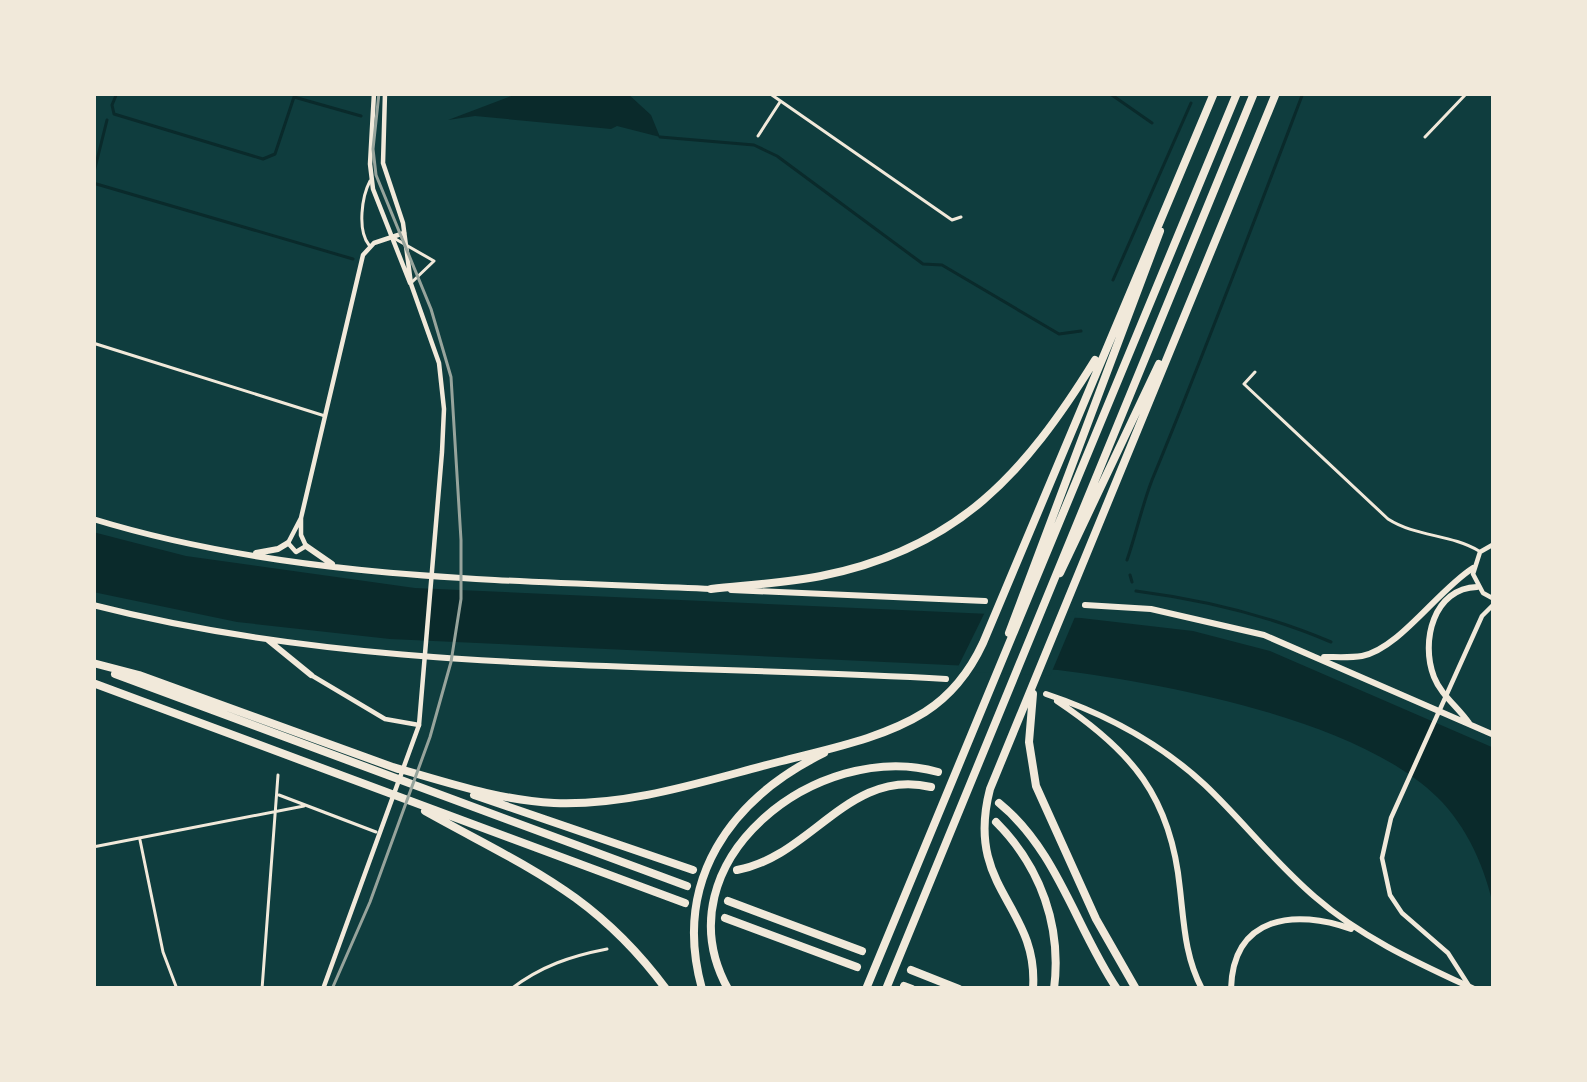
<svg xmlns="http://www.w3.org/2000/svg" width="1587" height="1082" viewBox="0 0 1587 1082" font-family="Mulish,sans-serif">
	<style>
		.water { fill: #0a2a2b }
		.pier { fill: #0f3d3e }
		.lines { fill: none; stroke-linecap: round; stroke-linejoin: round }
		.stream { stroke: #0a2a2b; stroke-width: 3 }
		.minor { stroke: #f1e9da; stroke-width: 3 }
		.tertiary { stroke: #f1e9da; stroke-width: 4.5 }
		.secondary { stroke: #f1e9da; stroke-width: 4.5 }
		.trunk { stroke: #f1e9da; stroke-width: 6 }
		.motorway { stroke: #f1e9da; stroke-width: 8 }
		.tram { stroke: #97a49c; stroke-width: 3 }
	</style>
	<rect width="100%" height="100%" fill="#0f3d3e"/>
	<path class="water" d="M519,93H627L651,115L660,137L617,126L611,129L475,116L448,120Z
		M93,532L186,556L415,588L1081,618L1193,631L1270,651L1494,748V910C1486,869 1467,826 1437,797C1357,719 1166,684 1058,670L390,639L237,622L93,592Z"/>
	<path class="pier" d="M987,608L1077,612L1050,676L956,671Z"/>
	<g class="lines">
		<path class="stream" d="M117,93L112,105L114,114L263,159L275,154L294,97L361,116
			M1109,93L1152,123
			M660,137L754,145L777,156L923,264L942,265L1059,334L1081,331
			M93,176L107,120
			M93,183L353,259
			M1113,280L1191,103
			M1127,560C1136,534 1142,506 1152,480C1205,352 1254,222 1303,93
			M1130,575L1132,582
			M1136,591C1205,600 1268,615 1331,642"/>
		<path class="minor" d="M769,93L952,220L961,217
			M758,136L780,102
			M1425,137L1467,93
			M392,237L434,261L412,282
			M369,245C357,230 362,196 370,181
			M93,343L325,416
			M1255,372L1244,384L1388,519C1416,537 1451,534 1479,551
			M279,795L376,832
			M140,840L163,952L177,989
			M93,847L304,806
			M262,989L278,775
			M511,989C541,966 571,956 607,949"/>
		<path class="tertiary" d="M374,93L370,164L373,189L410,283
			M323,989L419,725L442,452L444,409L439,363L411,284L403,223L383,163L385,93"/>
		<path class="secondary" d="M301,518V535L306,546L296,552L288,543L301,518L363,255L374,243L404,233
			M1494,544L1480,552L1473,574L1483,593L1494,599
			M311,675L385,719L419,725
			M1471,989L1448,953L1402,913L1390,895L1382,858L1391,818L1482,616L1494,604"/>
		<path class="trunk" d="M93,519C292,580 506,580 712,589
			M306,546L332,564
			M256,553L278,549L288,543
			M731,590L985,601
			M93,605C370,676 663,662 946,679
			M1085,605L1151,609L1264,635L1494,735
			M268,640L311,675
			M1324,657C1336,657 1350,658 1362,656C1399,649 1438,590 1473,568
			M1046,694C1106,714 1159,742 1205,785C1243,821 1275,863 1315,897C1362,938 1418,963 1474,989
			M1057,701C1132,751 1171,797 1180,889C1184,924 1185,957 1202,989
			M1469,723C1458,707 1441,695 1434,677C1420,641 1434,588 1477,587
			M1231,989C1233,915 1296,909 1351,929"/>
		<path class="motorway" d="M1060,573L1159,364
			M711,589C747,585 785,583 821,576C958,549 1025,473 1095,360
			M1009,633L1160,231
			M93,663L139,675L398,769
			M115,674L687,886
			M93,683L685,903
			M1033,694L1029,742L1036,786L1096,919L1136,989
			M393,767C446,782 498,800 554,803C631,806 704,781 778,762C827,749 882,739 925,712C953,694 970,671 983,643L1214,93
			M474,795L693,870
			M999,803C1057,850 1076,928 1117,989
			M425,811C525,867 594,892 666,989
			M996,822C1041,867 1062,927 1054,989
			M737,870C811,857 849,767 931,787
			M728,901L862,951
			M725,918L857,967
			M911,970L959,989
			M904,986L912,989
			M702,989C672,881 730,799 824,753
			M728,989C658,862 818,738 938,772
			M866,989L1237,93
			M886,989L1254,93
			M1033,989C1039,905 964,889 990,789L1276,93"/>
		<path class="tram" d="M332,989L370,902L430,737L451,662L461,599V540L451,377L431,309L376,175L373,149L379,93"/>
	</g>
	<rect width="1587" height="1082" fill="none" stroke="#f1e9da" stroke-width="192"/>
</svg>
